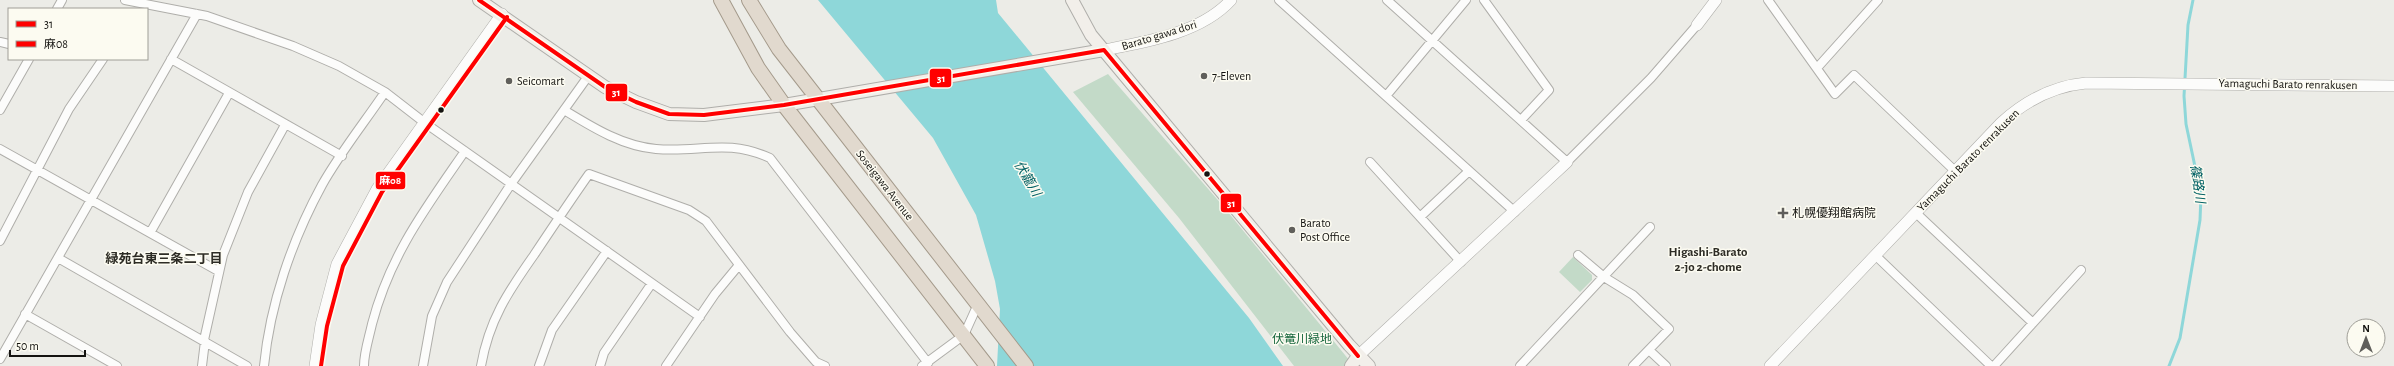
<svg xmlns="http://www.w3.org/2000/svg" width="2394" height="366" viewBox="0 0 2394 366" font-family="'Alegreya Sans','Noto Sans JP',sans-serif">
	<style>
		.green { fill: #c3dac8 }
		.water { fill: #8ed7d9 }
		.lines { fill: none; stroke-linecap: round; stroke-linejoin: round }
		.stream { stroke: #8ed7d9; stroke-width: 3 }
		.minor-casing { stroke: #afaeaa; stroke-width: 10 }
		.tertiary-casing { stroke: #afaeaa; stroke-width: 12 }
		.secondary-casing { stroke: #afaeaa; stroke-width: 14 }
		.trunk-casing { stroke: #a49a8b; stroke-width: 16 }
		.minor { stroke: #fcfcfb; stroke-width: 8 }
		.tertiary { stroke: #fcfcfb; stroke-width: 11 }
		.secondary { stroke: #f2efea; stroke-width: 12 }
		.trunk { stroke: #e1d9ce; stroke-width: 14 }
		.bus-1-casing { stroke: #fcfbf1; stroke-width: 7 }
		.bus-2-casing { stroke: #fcfbf1; stroke-width: 7 }
		.bus-1 { stroke: #f00; stroke-width: 4 }
		.bus-2 { stroke: #f00; stroke-width: 4 }
		.poi-dot { fill: #605f5b; stroke: #fcfbf1; stroke-width: 1.5 }
		.bus-dot { fill: #141310; stroke: #fcfbf1; stroke-width: 1.5 }
		.labels { text-anchor: middle; dominant-baseline: central; stroke-width: 3; stroke-linejoin: round; paint-order: stroke }
		.street-label { font-size: 12px; fill: #141310; stroke: #fcfbf1 }
		.poi-label { font-size: 12px; fill: #141310; stroke: #fcfbf1; text-anchor: start }
		.park-label { font-size: 12px; fill: #17673d; stroke: #fcfbf1 }
		.water-label { font-size: 13px; font-style: italic; fill: #006063; stroke: #fcfbf1 }
		.neighbourhood-label { font-size: 13px; font-weight: bold; fill: #2d2c25; stroke: #fcfbf1 }
		.line-badge { stroke: #fcfbf1; stroke-width: 1.5 }
		.badge-label { font-size: 11px; text-anchor: middle; font-weight: bold; fill: #fff }
	</style>
	<rect width="100%" height="100%" fill="#ecece7"/>
	<path class="green" d="M1108,74L1223,206L1354,366H1294L1179,218L1073,92Z
		M1573,257L1592,275V280L1580,292L1559,272Z"/>
	<path class="water" d="M818,0H996L998,13L1249,318L1283,366H997L1000,309L995,281L976,215L933,138Z"/>
	<g class="lines">
		<path class="stream" d="M2169,366L2180,338L2200,220L2201,195L2186,124L2184,96L2188,25L2193,0"/>
		<g class="minor-casing">
			<path id="minor" d="M125,0L207,16L293,46L339,66L385,92L425,123L700,317
				M1279,0L1515,212
				M1387,0L1567,162L1651,78L1697,25
				M1484,0L1549,90L1521,120
				M1768,0L1835,94L1854,75L1955,171
				M57,9L62,0
				M0,42L9,44
				M171,59L342,156
				M1817,68L1878,0
				M1386,96L1466,0
				M0,110L29,59
				M564,110C592,127 622,146 656,149C700,153 726,138 770,158L928,363
				M0,149L218,271
				M1370,162L1461,262
				M1916,213L2033,323
				M1420,217L1469,171
				M150,233L229,93
				M0,241L69,109L103,59
				M1578,255L1604,277L1633,295L1669,329L1633,366
				M1875,255L1991,366
				M58,258L247,366
				M25,314L117,366
				M204,340L223,255L248,192L285,125
				M1649,350L1666,366
				M0,359L197,14
				M202,366L205,341
				M264,366C270,304 292,240 322,185C340,153 364,123 385,92
				M364,366C364,352 369,338 372,324C390,255 425,209 465,151
				M423,366L432,316L447,282L511,184L589,75
				M481,366C489,320 508,292 534,255C552,228 570,201 589,174L689,210L706,221L790,332L816,362L825,366
				M539,366L552,330L607,251
				M600,366L604,353L652,283
				M666,366L715,294L739,265
				M922,366L964,335L978,304
				M1520,366L1650,227
				M1994,366L2081,270"/>
		</g>
		<g class="tertiary-casing">
			<path id="tertiary" d="M1697,25L1716,0
				M1104,50C1146,42 1201,33 1231,0
				M1358,356L1567,162
				M315,366L321,325L337,264L377,189L502,14
				M1770,366L2001,123C2025,101 2054,86 2086,83L2394,86"/>
		</g>
		<g class="secondary-casing">
			<path id="secondary" d="M479,0L605,87L636,102L669,114L704,115L784,105L1104,50
				M1072,0L1091,35L1349,345L1369,366
				M1351,366L1358,356"/>
		</g>
		<g class="trunk-casing">
			<path id="trunk" d="M721,0L758,68L784,105L987,366
				M749,0L779,49L1026,366"/>
		</g>
		<use href="#minor" class="minor"/>
		<use href="#tertiary" class="tertiary"/>
		<use href="#secondary" class="secondary"/>
		<use href="#trunk" class="trunk"/>
		<g class="bus-1-casing">
			<path id="bus-1" d="M479,0L605,87L636,102L669,114L704,115L784,105L1104,50
				M1104,50L1358,356"/>
		</g>
		<g class="bus-2-casing">
			<path id="bus-2" d="M321,366L327,326L343,266L382,192L507,17"/>
		</g>
		<use href="#bus-1" class="bus-1"/>
		<use href="#bus-2" class="bus-2"/>
	</g>
	<g class="poi-dot">
		<circle cx="1204" cy="76" r="4"/>
		<circle cx="509" cy="81" r="4"/>
		<path d="M1781 207h4v4h4v4h-4v4h-4v-4h-4v-4h4z"/>
		<circle cx="1292" cy="230" r="4"/>
	</g>
	<g class="bus-dot">
		<circle cx="441" cy="110" r="3.5"/>
		<circle cx="1207" cy="174" r="3.5"/>
	</g>
	<g class="labels">
		<g class="street-label">
			<text transform="translate(1159 35) rotate(-17)">Barato gawa dori</text>
			<text transform="translate(2288 84) rotate(1)">Yamaguchi Barato renrakusen</text>
			<text transform="translate(1968 160) rotate(-45)">Yamaguchi Barato renrakusen</text>
			<text transform="translate(885 185) rotate(52)">Soseigawa Avenue</text>
		</g>
		<g class="poi-label">
			<text x="1212" y="76">7-Eleven</text>
			<text x="517" y="81">Seicomart</text>
			<text x="1792" y="213">札幌優翔館病院</text>
			<text x="1300" y="223">Barato<tspan x="1300" dy="14">Post Office</tspan></text>
		</g>
		<g class="park-label">
			<text x="1302" y="339">伏篭川緑地</text>
		</g>
		<g class="water-label">
			<text transform="translate(1027 179) rotate(59)">伏籠川</text>
			<text transform="translate(2197 184) rotate(82)">篠路川</text>
		</g>
		<g class="neighbourhood-label">
			<text x="1708" y="252">Higashi-Barato<tspan x="1708" dy="15">2-jo 2-chome</tspan></text>
			<text x="164" y="259">緑苑台東三条二丁目</text>
		</g>
	</g>
	<g class="line-badge">
		<rect x="929" y="68" width="23" height="20" rx="4" fill="#f00"/>
		<rect x="605" y="83" width="23" height="19" rx="4" fill="#f00"/>
		<rect x="375" y="171" width="31" height="19" rx="4" fill="#f00"/>
		<rect x="1220" y="193" width="22" height="20" rx="4" fill="#f00"/>
	</g>
	<g class="badge-label">
		<text x="941" y="82">31</text>
		<text x="616" y="96">31</text>
		<text x="390" y="184">麻08</text>
		<text x="1231" y="207">31</text>
	</g>
	<rect x="8" y="8" width="140" height="52" fill="#fcfbf1" stroke="#9f9e97"/>
	<rect x="16" y="21" width="20" height="6" fill="#ff0000" stroke="#9f9e97"/>
	<text x="44" y="28" font-size="12" fill="#141310">31</text>
	<rect x="16" y="41" width="20" height="6" fill="#ff0000" stroke="#9f9e97"/>
	<text x="44" y="48" font-size="12" fill="#141310">麻08</text>
	<g transform="translate(2366 338)"><circle r="19" fill="#fcfbf1" stroke="#9f9e97"/>
	<path d="M0-3L7 15L0 10L-7 15Z" fill="#605f5b"/>
	<text y="-6" font-size="11" font-weight="bold" text-anchor="middle" fill="#141310">N</text>
	</g>
	<path d="M10 350v6h75v-6" fill="none" stroke="#141310" stroke-width="2"/>
	<text x="16" y="350" font-size="12" fill="#141310" stroke="#fcfbf1" stroke-width="3" paint-order="stroke">50 m</text>
</svg>
